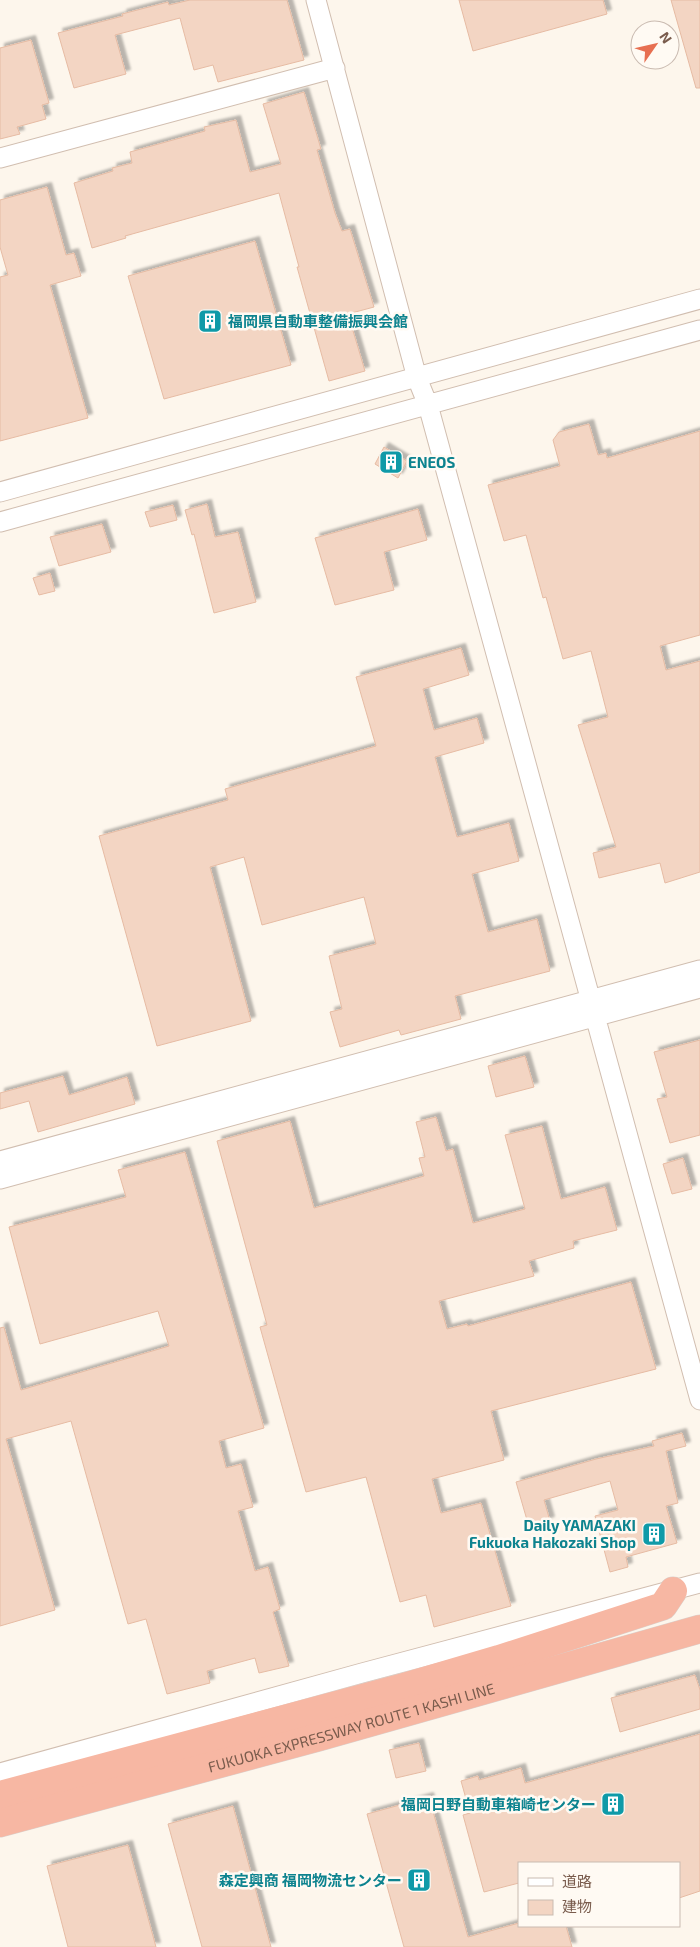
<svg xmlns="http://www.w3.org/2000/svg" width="700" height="1947" viewBox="0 0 700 1947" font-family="'Exo 2','Noto Sans JP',sans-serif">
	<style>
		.building { fill: #f3d5c3; stroke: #e6bba3; filter: url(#shadow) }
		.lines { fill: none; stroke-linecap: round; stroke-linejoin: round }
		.minor-casing { stroke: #d1beb0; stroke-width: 21 }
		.highway-casing { stroke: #dad1cd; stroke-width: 29 }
		.minor { stroke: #fff; stroke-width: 19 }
		.highway { stroke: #f7b7a3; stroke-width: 28 }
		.labels { text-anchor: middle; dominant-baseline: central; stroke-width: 5; stroke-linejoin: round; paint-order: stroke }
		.culture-label { font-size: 15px; font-weight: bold; fill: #0d838f; stroke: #fffaf3; text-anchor: end }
		.street-label { font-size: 15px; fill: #7a5c4d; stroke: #fffaf3 }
	</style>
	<defs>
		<filter id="shadow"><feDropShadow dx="4.5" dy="-4.5" stdDeviation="1" flood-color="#0004"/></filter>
	</defs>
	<rect width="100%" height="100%" fill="#fdf6ec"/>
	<path class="building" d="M190,0H287L304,60L218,82L213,65L194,70L180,18L115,35L126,74L74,88L58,33L123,16L122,14L168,2L169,5Z
		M459,0H603L607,14L473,51Z
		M671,0H700V88H696Z
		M31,40L49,103L42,105L46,119L17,127L20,134L0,139V48Z
		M304,92L321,149L317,150L335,213L342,231L350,229L374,307L348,314L365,371L329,381L297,267H299L279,193L125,236L126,238L92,248L74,183L113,171L112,168L132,163L130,152L205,131L204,127L236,120L250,172L281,164L263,104Z
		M47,187L66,255L74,253L81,276L50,285L88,418L0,441V277L8,275L0,247V200Z
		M255,241L291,365L164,399L128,276Z
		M589,424L598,455L606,453L607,458L700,431V635L660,646L666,670L700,661V872L665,883L660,863L599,878L593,853L616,847L578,725L608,717L591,651L563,659L546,597L543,598L526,535L504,541L488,485L560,466L553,440L559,432Z
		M384,447L407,461L398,478L375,464Z
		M207,504L215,537L238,532L256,602L214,613L194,534L192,535L185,510Z
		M173,505L177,520L150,527L145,512Z
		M418,509L427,540L384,552L394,590L335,605L315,538Z
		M102,524L111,552L59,566L50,537Z
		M50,573L55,591L39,595L33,578Z
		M461,648L469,675L423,689L434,730L477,718L484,743L435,757L457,837L509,823L519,861L472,874L488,932L537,919L550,971L455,996L461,1019L401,1035L399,1030L340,1047L330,1012L342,1009L329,956L376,944L364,897L262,925L244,857L210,867L251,1021L157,1046L99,836L228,800L225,789L376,746L356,677Z
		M700,1040V1135L670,1143L657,1099L667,1097L654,1052Z
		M525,1056L534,1087L496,1097L488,1066Z
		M63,1076L69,1095L127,1077L135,1104L38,1132L29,1101L0,1109V1093Z
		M436,1117L446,1151L453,1149L473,1223L525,1209L505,1135L542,1126L561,1199L605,1187L617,1230L573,1241L574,1248L529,1261L534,1276L439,1301L447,1329L467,1324L468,1326L631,1282L656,1369L491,1411L504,1460L432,1479L441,1513L481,1503L511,1606L434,1627L426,1595L400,1602L366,1477L306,1492L260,1327L267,1325L217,1141L290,1121L314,1208L424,1176L419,1158L425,1157L416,1122Z
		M185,1152L264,1428L219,1441L226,1468L241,1464L253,1507L238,1511L255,1571L268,1567L280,1609L273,1612L289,1666L259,1673L255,1658L207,1671L210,1683L167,1694L146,1619L128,1624L71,1421L6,1439L55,1610L0,1626V1328L4,1327L21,1390L169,1346L158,1311L40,1344L9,1227L126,1197L118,1170Z
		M683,1158L692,1189L672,1194L663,1164Z
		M682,1433L686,1446L666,1451L678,1503L666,1506L677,1543L626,1557L628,1567L610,1572L595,1516L618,1510L610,1481L544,1500L550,1521L529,1527L516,1482L596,1459L654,1446L652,1441Z
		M695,1675L700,1690V1709L620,1732L611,1698Z
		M700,1734V1891L679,1898V1863H519V1883L484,1892L463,1815L470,1813L461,1781L478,1776L479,1780L521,1768L525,1783Z
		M419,1743L426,1771L396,1778L389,1750Z
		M429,1797L468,1937L519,1923V1926H566L572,1947H404L367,1814Z
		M233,1806L271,1947H202L168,1824Z
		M128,1845L156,1947H68L47,1866Z"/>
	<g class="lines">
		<g class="minor-casing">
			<path id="minor" d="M316,0L417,378L428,405L700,1400
				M0,158L335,68
				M0,492L700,299
				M0,522L700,330
				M0,1161L700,970
				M0,1179L700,988
				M0,1773L362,1673L700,1583"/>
		</g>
		<g class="highway-casing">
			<g id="highway">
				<path d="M0,1795L404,1687L499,1659L663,1606L673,1591"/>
				<path id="s1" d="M0,1823L319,1737L700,1629"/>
			</g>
		</g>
		<use href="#minor" class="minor"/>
		<use href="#highway" class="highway"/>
	</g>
	<defs>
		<g id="building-square" transform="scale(1.25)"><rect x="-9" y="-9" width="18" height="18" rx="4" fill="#0f9aa8" stroke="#fffaf3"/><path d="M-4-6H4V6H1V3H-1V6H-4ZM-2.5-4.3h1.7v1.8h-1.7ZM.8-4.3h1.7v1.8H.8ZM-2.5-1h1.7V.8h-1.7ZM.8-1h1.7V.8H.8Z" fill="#fff"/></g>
	</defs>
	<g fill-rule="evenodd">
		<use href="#building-square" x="210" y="321"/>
		<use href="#building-square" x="391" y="462"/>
		<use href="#building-square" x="654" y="1534"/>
		<use href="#building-square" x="613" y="1804"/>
		<use href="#building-square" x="419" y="1880"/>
	</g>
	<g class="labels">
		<g class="culture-label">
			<text x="228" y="321" text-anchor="start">福岡県自動車整備振興会館</text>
			<text x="408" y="462" text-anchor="start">ENEOS</text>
			<text x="636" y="1525">Daily YAMAZAKI<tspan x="636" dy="17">Fukuoka Hakozaki Shop</tspan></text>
			<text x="596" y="1804">福岡日野自動車箱崎センター</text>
			<text x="402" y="1880">森定興商 福岡物流センター</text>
		</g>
		<g class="street-label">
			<text stroke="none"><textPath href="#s1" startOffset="364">FUKUOKA EXPRESSWAY ROUTE 1 KASHI LINE</textPath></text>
		</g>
	</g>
	<rect x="518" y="1862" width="162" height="65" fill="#fffaf3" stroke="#cabbb1"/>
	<rect x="528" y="1878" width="25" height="8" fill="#ffffff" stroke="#cabbb1"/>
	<text x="562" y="1887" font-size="15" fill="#7a5c4d">道路</text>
	<rect x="528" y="1900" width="25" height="15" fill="#f3d5c3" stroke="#cabbb1"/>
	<text x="562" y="1912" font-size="15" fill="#7a5c4d">建物</text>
	<g transform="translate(655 45) rotate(56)"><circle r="24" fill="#fffaf3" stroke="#cabbb1"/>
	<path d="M0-4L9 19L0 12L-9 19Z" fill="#e76f51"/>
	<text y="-8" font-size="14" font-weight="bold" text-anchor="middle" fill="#7a5c4d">N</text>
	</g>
</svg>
